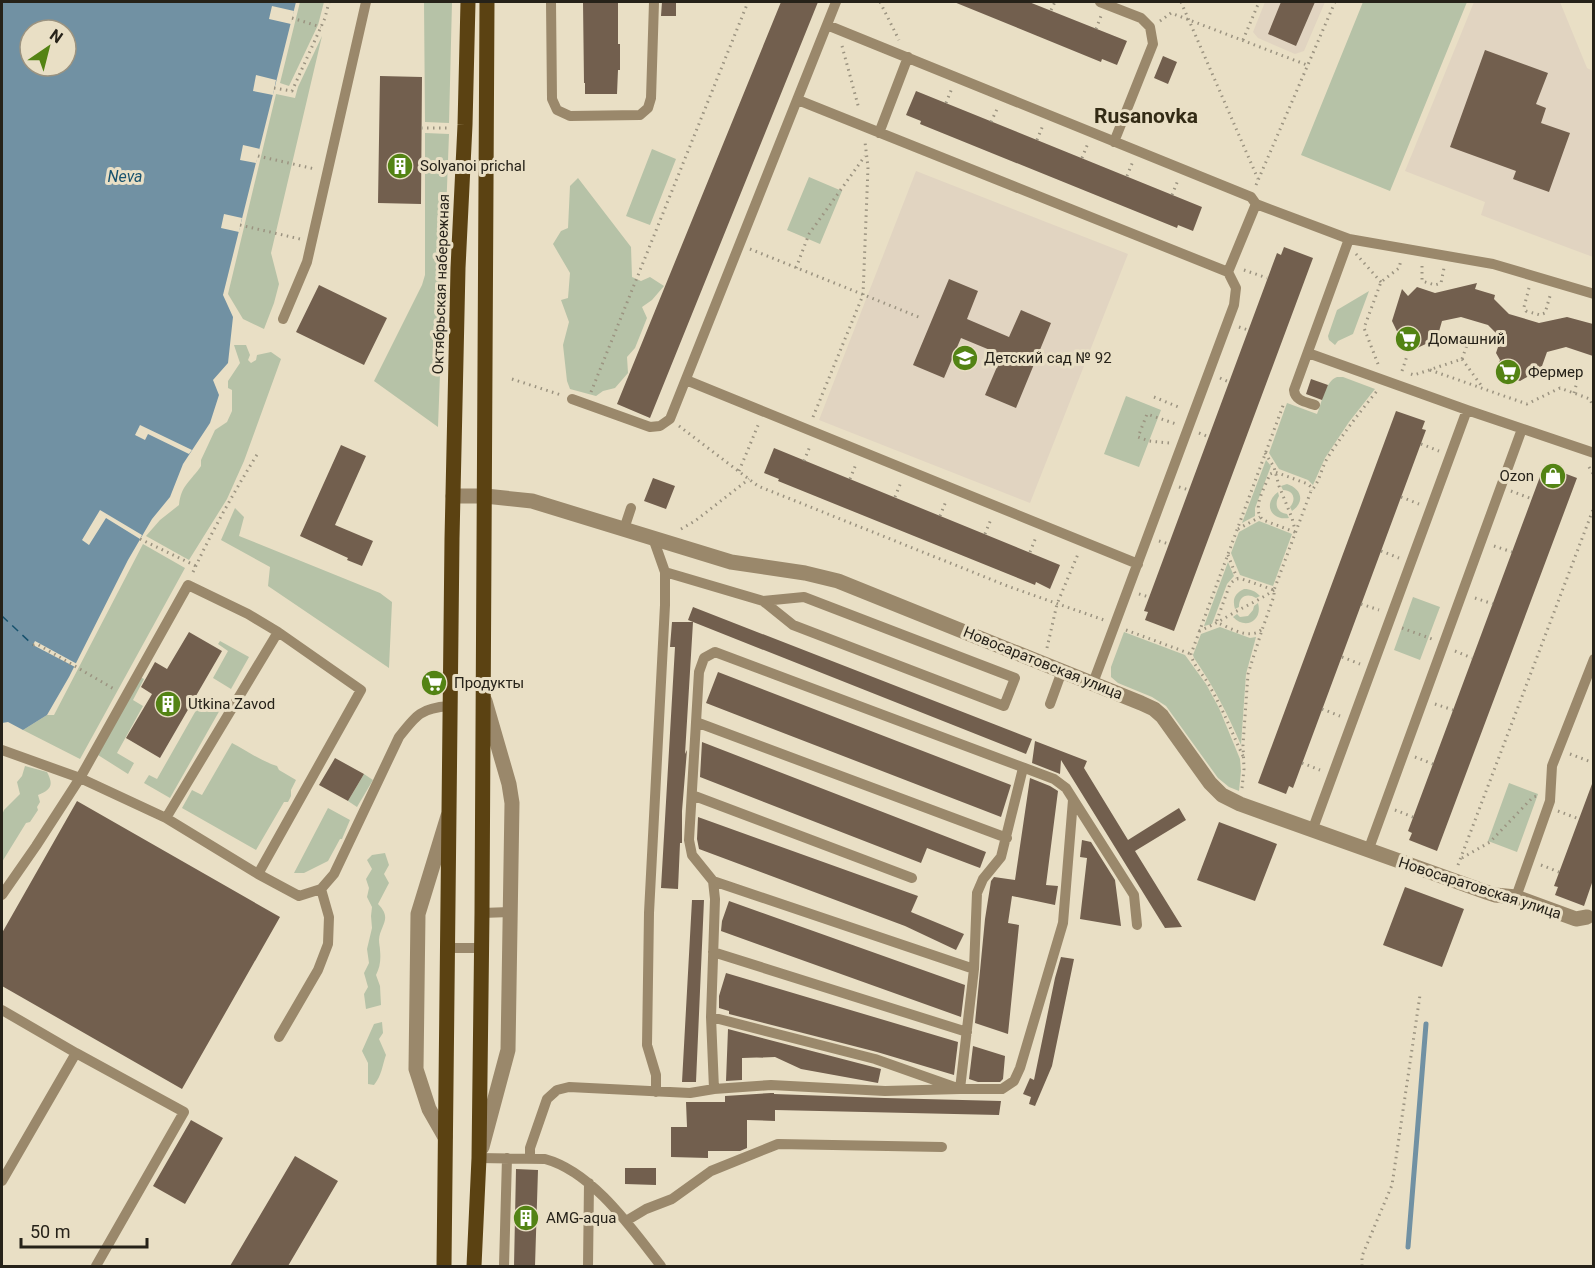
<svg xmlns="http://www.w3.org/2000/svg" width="1595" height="1268" viewBox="0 0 1595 1268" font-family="Roboto,sans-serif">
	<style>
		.education { fill: #e1d4c1 }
		.green { fill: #b6c2a7 }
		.water { fill: #7191a3; fill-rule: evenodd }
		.pier { fill: #e9dfc5 }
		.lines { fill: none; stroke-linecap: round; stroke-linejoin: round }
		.stream { stroke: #7191a3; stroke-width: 5 }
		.ferry { stroke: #17526e; stroke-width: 1.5; stroke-dasharray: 8 6; stroke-linecap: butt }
		.building { fill: #725f4e }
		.path { stroke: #9b9380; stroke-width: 3; stroke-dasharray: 1.5 4.5; stroke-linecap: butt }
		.service { stroke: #9a886b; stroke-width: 10 }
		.minor { stroke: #9a886b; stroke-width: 15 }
		.primary { stroke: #5b4212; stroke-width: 15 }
		.labels { text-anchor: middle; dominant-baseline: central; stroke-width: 6; stroke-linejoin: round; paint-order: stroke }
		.poi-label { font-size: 15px; fill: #262219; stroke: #e9dfc5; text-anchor: start }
		.street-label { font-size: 15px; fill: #262219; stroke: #e9dfc5 }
		.water-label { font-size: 16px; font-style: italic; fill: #17526e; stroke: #e9dfc5 }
		.district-label { font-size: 21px; font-weight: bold; fill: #332b15; stroke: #e9dfc5 }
	</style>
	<rect width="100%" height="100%" fill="#e9dfc5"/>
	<path class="education" d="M1265,2H1325L1304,51L1295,54L1258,38L1253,32Z
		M1474,2H1560L1587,68L1593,71V257L1481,215L1485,202L1405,171Z
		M916,171L1128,254L1030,503L819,420Z"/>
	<path class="green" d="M300,2H324L318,25L289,86L280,83Z
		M424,2H452L449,123L425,122Z
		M1363,2H1467L1390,191L1301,155Z
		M322,36L271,253L279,284L274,303L264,329L243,319L228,294L276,94L295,98L298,87Z
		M425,133L449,134L438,427L374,381L422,285L425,275Z
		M652,149L676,159L650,225L626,216Z
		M809,177L842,191L820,244L787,230Z
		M578,178L631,247L632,277L641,281L650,277L664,286L652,300L642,307L647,318L635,348L627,357L628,373L615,388L603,391L596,396L570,389L567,381L563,345L569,322L561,300L568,298L570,273L553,244L561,231L568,228L570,186Z
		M1369,291L1353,334L1338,341L1335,345L1329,340L1328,336L1337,310Z
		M234,345H246L250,355L248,360L251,363L256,360L257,355L271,352L281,359L244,461L227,499L189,560L146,536L160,520L179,505C181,485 191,481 201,466V460L215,430L227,422L232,411V390L228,388V381L240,363Z
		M1337,377H1343L1375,389L1349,422L1325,458L1313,485L1308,480L1279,469L1269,453L1287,403L1317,414C1322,403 1325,381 1337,377Z
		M1126,396L1161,410L1139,467L1104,454Z
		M1266,460L1271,466L1255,508V516L1242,523Z
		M1287,484C1302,489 1305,502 1292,511L1290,507C1297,499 1293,490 1283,490L1281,486Z
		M1278,492L1279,496C1274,504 1277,513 1287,514L1289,518C1270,521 1263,503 1278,492Z
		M235,508L244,517L239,536L380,593L392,602L389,668L268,586L270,567L221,540Z
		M1259,521L1292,534L1273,586L1240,575L1231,553L1239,532Z
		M143,544L185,568L80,759L23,730L47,715H54Z
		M1228,562L1234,576L1227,584L1212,624L1204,626Z
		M1244,589C1251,589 1255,591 1260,596L1256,598L1252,596C1244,594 1239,598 1239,607L1235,609C1232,599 1235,593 1244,589Z
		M1413,597L1440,607L1420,660L1394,650Z
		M1258,603C1263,621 1245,630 1233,617L1237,614L1240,617L1248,616L1253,610L1254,606Z
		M1220,627L1250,638L1256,637L1246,674L1241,745C1227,713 1214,687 1194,658L1193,655L1201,634Z
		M1124,632L1185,655L1206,684L1219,708L1240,759L1241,771L1239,791L1229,787L1218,778L1166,706L1152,697L1118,683L1111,677V667Z
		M220,641L249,657L231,689L213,678L228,651L218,644Z
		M140,677L144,679L133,700L143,706L117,753L134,763L128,774L98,755Z
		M203,698L221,708L170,798L144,783L149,775L157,779Z
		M232,743C247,751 261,761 277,766L279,770L296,780L291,790V796L288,802H284L256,850L182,808L192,790L202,795Z
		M25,766L47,772C54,785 51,790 38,795L40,802L37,807L38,810L30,822L26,823L2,862V815L4,810L20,794L17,782L22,776Z
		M364,774L373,780L357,807L348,801Z
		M1509,783L1538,794L1517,852L1488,841Z
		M328,808L350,820L342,839H340L328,861L304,873H294Z
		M385,853L389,865L384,874L389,883L378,904C393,919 380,925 379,940C379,944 380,947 380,950C381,960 380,967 376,975L380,986L381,1005L366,1009L364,994L368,987L364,973L369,963L367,949L372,928L371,916L372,907L367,897L369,888L366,879L372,869L367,860L372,855Z
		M382,1022L383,1033L379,1039L386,1055C382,1066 382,1075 374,1085L368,1084V1063L362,1051L374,1024Z"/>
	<path class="water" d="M2,2H296L223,295L233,317L228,363L213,380L219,395L210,423L183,464L170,497L152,519L128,560L69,677L47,715L23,730L8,722L2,723ZM30,30H66V66H30Z"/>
	<path class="pier" d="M272,6L294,11L291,24L269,19Z
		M256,75L276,80L273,95L253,91Z
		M243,145L260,149L256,163L240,160Z
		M224,214L242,218L239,232L221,228Z
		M140,425L192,450L189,454L148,434L145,440L135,435Z
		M100,510L142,535L140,539L106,518L89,545L82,540Z
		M35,641L79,665L77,668L33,645Z"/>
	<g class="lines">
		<path class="stream" d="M1408,1247L1426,1024"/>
		<path class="ferry" d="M2,616L33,645"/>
	</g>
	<path class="building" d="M583,2H618V44H620V70H618L617,94H585V83H584Z
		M662,2H676V16H661Z
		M781,2H818L650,418L617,404Z
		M954,2H1029L1127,41L1117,65L1102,59L1101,62Z
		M1281,2H1315L1296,46L1268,34Z
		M1485,50L1548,73L1536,104L1546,108L1541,123L1570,133L1549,192L1513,179L1516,171L1450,147Z
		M1163,56L1177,62L1168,84L1154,78Z
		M380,76L422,77L421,204L378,203Z
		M916,91L1202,207L1193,231L1178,225L1177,228L920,124L921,121L906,115Z
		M1284,247L1313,258L1174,631L1145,620L1148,612L1144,611L1277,253L1281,255Z
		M949,279L978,291L967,319L1009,337L1021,310L1051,323L1016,408L985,395L1002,355L961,338L944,378L913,365Z
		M1477,283L1475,289L1495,295L1494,299L1509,314L1539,323L1567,317L1593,324V356L1566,347L1547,352L1542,366L1535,370L1534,373L1520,381L1508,377L1499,363L1500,360L1496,353L1501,338L1488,325L1461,317L1442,321L1438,335L1431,339L1430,342L1415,349L1404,346L1392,321L1402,289L1408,296L1417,287L1435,293Z
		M319,285L387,318L364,365L296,332Z
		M1311,379L1328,385L1322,400L1306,394Z
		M1396,411L1425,421L1422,429L1426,430L1293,788L1289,786L1286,794L1258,783Z
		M341,445L366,456L335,525L373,541L362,566L347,560L348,558L300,536Z
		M774,448L1060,565L1050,589L1036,582L1035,585L778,481L779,479L764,473Z
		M1548,467L1577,478L1437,851L1409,840L1412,833L1408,831L1541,474L1545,475Z
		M653,478L675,486L666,509L644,501Z
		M693,607L1032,739L1026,754L688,620Z
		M672,622H693L685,754L687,750L682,811V843H680L678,889L661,888L675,647H670Z
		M189,632L222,651L160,758L126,738L152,694L141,687L155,662L167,669Z
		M718,672L1011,785L1001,817L706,703Z
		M1035,741L1087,761L1084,768L1128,840L1179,808L1186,820L1135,851L1182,927L1165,928L1061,760L1060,774L1032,763Z
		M702,742L986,852L980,868L927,848L921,863L700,777Z
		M335,758L364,774L348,801L319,785Z
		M1030,778L1050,786L1058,791L1046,885L1058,886L1055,905L1012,896L1008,923L1019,925L1008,1034L975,1023L985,919L991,881L994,877L1015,880Z
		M1592,784H1593V880L1584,906L1555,895L1558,887L1554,886Z
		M77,801L280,917L182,1089L2,986V933Z
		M698,817L918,896L911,912L964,934L956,950L905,926L699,849L697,839Z
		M1219,822L1277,844L1255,901L1197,880Z
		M1082,840L1091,842L1115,880L1121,926L1080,919L1087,858L1080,857Z
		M1405,887L1464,909L1442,967L1383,945Z
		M692,900H704L696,1082H682Z
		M729,901L965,985L961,1017L721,931L722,921Z
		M1061,957L1074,959L1052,1066L1035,1106L1029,1104L1031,1097L1023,1094L1030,1078L1034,1080L1055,978Z
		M726,973L958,1042L954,1075L877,1052L729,1014V1011L719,1008V996Z
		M728,1029L881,1069L878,1083L801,1069L775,1057L742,1058V1080L726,1081Z
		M973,1046L1005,1056L1003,1079L1000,1082H978L969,1079Z
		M771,1093H774V1094L885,1098L1001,1101L999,1115L775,1110V1121L747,1120V1148L740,1151H708V1158L671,1157V1127H687L686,1102H725V1096Z
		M191,1120L223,1138L185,1204L153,1186Z
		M295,1156L338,1181L288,1266H230Z
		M625,1168H656V1185L625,1184Z
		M516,1169L538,1170L535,1266H514Z"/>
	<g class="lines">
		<path class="path" d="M880,2L899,40
			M1181,2L1258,179
			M1051,10L1055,2
			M292,18L321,27
			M1160,21L1171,13L1307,65
			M1096,29L1101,16
			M1243,40L1259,2
			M842,46L859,109
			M274,88L292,91L325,18L329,2
			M946,103L952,88
			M991,122L998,107
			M421,128H450
			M1037,140L1043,125
			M258,156L315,169
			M1082,158L1088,143
			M1127,176L1133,161
			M1256,185L1335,2
			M1172,195L1178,180
			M240,225L300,239
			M750,249L921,318
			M1356,254L1381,282
			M1422,266V281L1435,285L1441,283L1444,268
			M796,268L809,234L865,156
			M1244,270L1267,278
			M1529,288L1524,307L1526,311L1540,315L1545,313L1550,296
			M1239,327L1248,330
			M1462,359L1468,342
			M1378,364L1364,328L1381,282L1399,268L1401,260
			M1430,370L1527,404L1560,388L1590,399L1594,409
			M1402,371L1407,356
			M1411,374L1414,375L1462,359L1483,388
			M1220,378L1229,382
			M512,379L561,395
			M591,392L748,2
			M1574,393L1579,375
			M1154,397L1181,408
			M813,417L863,295L868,167L865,142
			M679,426L758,486L1010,587L1104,620
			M1199,433L1209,437
			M1169,443L1149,441L1138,437L1147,414L1176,424
			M1421,444L1439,451
			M1265,453L1274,467L1279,486L1292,518L1295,530
			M804,461L810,446
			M1589,467L1594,475
			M739,471L759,423
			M850,479L856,464
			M1179,487L1189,490
			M1511,491L1532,499
			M895,497L901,482
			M1401,497L1419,504
			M940,516L946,501
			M681,529L695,521L749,479
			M1238,529L1260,517
			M1295,532L1263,520C1251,509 1265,487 1270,474L1275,472L1308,484L1311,487V491
			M985,534L991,519
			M140,539L196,566
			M1159,541L1169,544
			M1494,546L1512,552
			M1381,551L1399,558
			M1030,552L1036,537
			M1228,555L1237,578
			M193,572C212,531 234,492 258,453
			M1139,594L1149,597
			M1475,598L1493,604
			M1361,604L1379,610
			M1402,628L1432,639
			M1126,630L1191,654
			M1261,630C1249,640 1231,628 1218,623L1217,620L1230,584C1234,580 1236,578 1242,579L1274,590
			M1199,631C1211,626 1220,621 1230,615C1245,606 1260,600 1274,590
			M33,645L37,644L114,689
			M1047,648L1057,604L1078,554
			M1455,651L1472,658
			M1342,657L1360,664
			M1435,704L1453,710
			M1322,709L1340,716
			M1570,754L1594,763
			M1243,756C1232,733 1223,709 1210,687C1205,676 1193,666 1191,654L1284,403
			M1415,757L1433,764
			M1302,763L1320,770
			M1242,788L1244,769L1243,745L1248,674L1262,630L1274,596V590L1311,491C1320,482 1321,468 1328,457C1343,434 1359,413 1377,391
			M1395,810L1413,817
			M1558,811L1579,819
			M1462,858L1490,842L1533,797L1537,796
			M1458,865L1594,507
			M1541,865L1559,872
			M1362,1266V1256L1392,1185L1420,995"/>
		<path class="service" d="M551,2L552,99L557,110L570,116L640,115L648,108L651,98L654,2
			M1100,2L1141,18L1150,27L1153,44L1114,142
			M827,25L1251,197L1256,204L1349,239L1493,264L1594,294
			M798,100L1228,272
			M879,133L908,57
			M283,319L307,262L366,2
			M1308,353L1467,410L1594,453
			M686,380L1138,564
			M572,399L650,427L660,426L670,419L836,2
			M1315,405C1306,402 1295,401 1294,390L1349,239
			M624,529L631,508
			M653,538L665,572V605L649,913L647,1045L656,1075V1092
			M665,572L763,601L804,597L1015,678L1004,706L793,625L763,601
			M1093,683L1234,305L1236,288L1228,272L1256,204
			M1050,704L1062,671
			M696,722L1007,838
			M2,750L80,778L166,818L258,874L299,896L321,889L334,874L399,737C416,715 421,708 449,706
			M692,795L912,878
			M166,818L278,632
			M1312,831L1467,410
			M1368,851L1522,429
			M713,881L974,969
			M2,895L36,846L80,778L188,585L248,614L278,632L361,690L258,874
			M1516,897L1550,801L1552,766L1594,659
			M482,913L510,912
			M447,948H481
			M713,952L967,1032
			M2,1010L76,1053L184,1112L96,1266
			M711,1017L875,1059L960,1089H1002L1014,1081L1020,1068L1063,923L1073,800
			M279,1037L318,970L328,944L329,917L321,889
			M714,1089L711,1017L715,899L713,881L692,855L689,840L699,672L704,658L715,652L1054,779L1066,788L1134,895L1137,925
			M479,1158L545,1159C593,1172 632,1229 661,1266
			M530,1158V1148L547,1099L557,1090L569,1087L690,1093L714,1089L771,1085L885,1091L960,1089L974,969L977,893L983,879L1001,857L1023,768
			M2,1181L76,1053
			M626,1221L646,1209L672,1199L711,1171L778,1144L942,1147
			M504,1266L507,1158
			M588,1266L589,1183"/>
		<path class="minor" d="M453,496H485L532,501L731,562L805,573L838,581L1141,703L1154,709L1162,716L1210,783L1222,795L1240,804L1486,892L1495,895L1516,897L1576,919L1587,917
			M445,1137L429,1109L416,1069L418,914L448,816
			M482,1147L508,1050L512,803L509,784L485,701"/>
		<path class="primary" d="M444,1266L452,539L458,268L465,125L468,2
			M474,1266L479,1158L482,913L487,2"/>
	</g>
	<defs>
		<g id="building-disc" transform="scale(1.35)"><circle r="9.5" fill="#538314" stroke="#e9dfc5"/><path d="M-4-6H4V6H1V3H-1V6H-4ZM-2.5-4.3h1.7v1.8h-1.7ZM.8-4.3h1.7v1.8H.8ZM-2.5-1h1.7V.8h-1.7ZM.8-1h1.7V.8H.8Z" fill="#fff"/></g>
		<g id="supermarket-disc" transform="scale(1.35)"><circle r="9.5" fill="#538314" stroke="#e9dfc5"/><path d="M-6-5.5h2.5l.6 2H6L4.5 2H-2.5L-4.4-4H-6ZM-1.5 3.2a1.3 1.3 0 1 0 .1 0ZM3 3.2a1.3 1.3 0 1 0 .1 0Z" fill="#fff"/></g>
		<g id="school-disc" transform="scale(1.35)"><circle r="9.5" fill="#538314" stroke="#e9dfc5"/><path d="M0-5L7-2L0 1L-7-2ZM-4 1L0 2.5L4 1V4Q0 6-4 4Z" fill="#fff"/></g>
		<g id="shop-disc" transform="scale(1.35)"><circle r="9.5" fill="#538314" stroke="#e9dfc5"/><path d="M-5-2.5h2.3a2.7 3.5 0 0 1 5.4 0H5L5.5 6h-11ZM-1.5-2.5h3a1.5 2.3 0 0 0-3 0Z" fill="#fff"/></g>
	</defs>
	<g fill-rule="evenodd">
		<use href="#building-disc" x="400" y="166"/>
		<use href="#supermarket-disc" x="1408" y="339"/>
		<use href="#school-disc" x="965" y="358"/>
		<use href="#supermarket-disc" x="1508" y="372"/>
		<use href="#shop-disc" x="1553" y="476"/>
		<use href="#supermarket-disc" x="434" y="683"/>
		<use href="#building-disc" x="168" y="704"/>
		<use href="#building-disc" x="526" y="1218"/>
	</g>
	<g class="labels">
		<g class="poi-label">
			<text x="420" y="166">Solyanoi prichal</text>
			<text x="1428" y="339">Домашний</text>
			<text x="984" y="358">Детский сад № 92</text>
			<text x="1528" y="372">Фермер</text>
			<text x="1534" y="476" text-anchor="end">Ozon</text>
			<text x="454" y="683">Продукты</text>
			<text x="188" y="704">Utkina Zavod</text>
			<text x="546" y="1218">AMG-aqua</text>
		</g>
		<g class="street-label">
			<text transform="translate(441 284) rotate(-88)">Октябрьская набережная</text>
			<text transform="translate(1043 663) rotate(22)">Новосаратовская улица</text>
			<text transform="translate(1480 888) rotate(18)">Новосаратовская улица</text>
		</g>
		<g class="water-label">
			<text x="125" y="176">Neva</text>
		</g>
		<g class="district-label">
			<text x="1146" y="116">Rusanovka</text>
		</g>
	</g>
	<rect width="1595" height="1268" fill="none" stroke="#262219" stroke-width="6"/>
	<g transform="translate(48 48) rotate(35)"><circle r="28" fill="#e9dfc5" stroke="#9b9380" stroke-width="1.5"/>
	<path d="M0-4.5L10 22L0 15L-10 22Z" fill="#538314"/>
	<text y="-9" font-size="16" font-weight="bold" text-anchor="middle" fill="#262219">N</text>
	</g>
	<path d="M21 1238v9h126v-9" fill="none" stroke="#262219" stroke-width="3"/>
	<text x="30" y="1238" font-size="18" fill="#262219" stroke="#e9dfc5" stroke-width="4.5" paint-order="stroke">50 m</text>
</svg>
